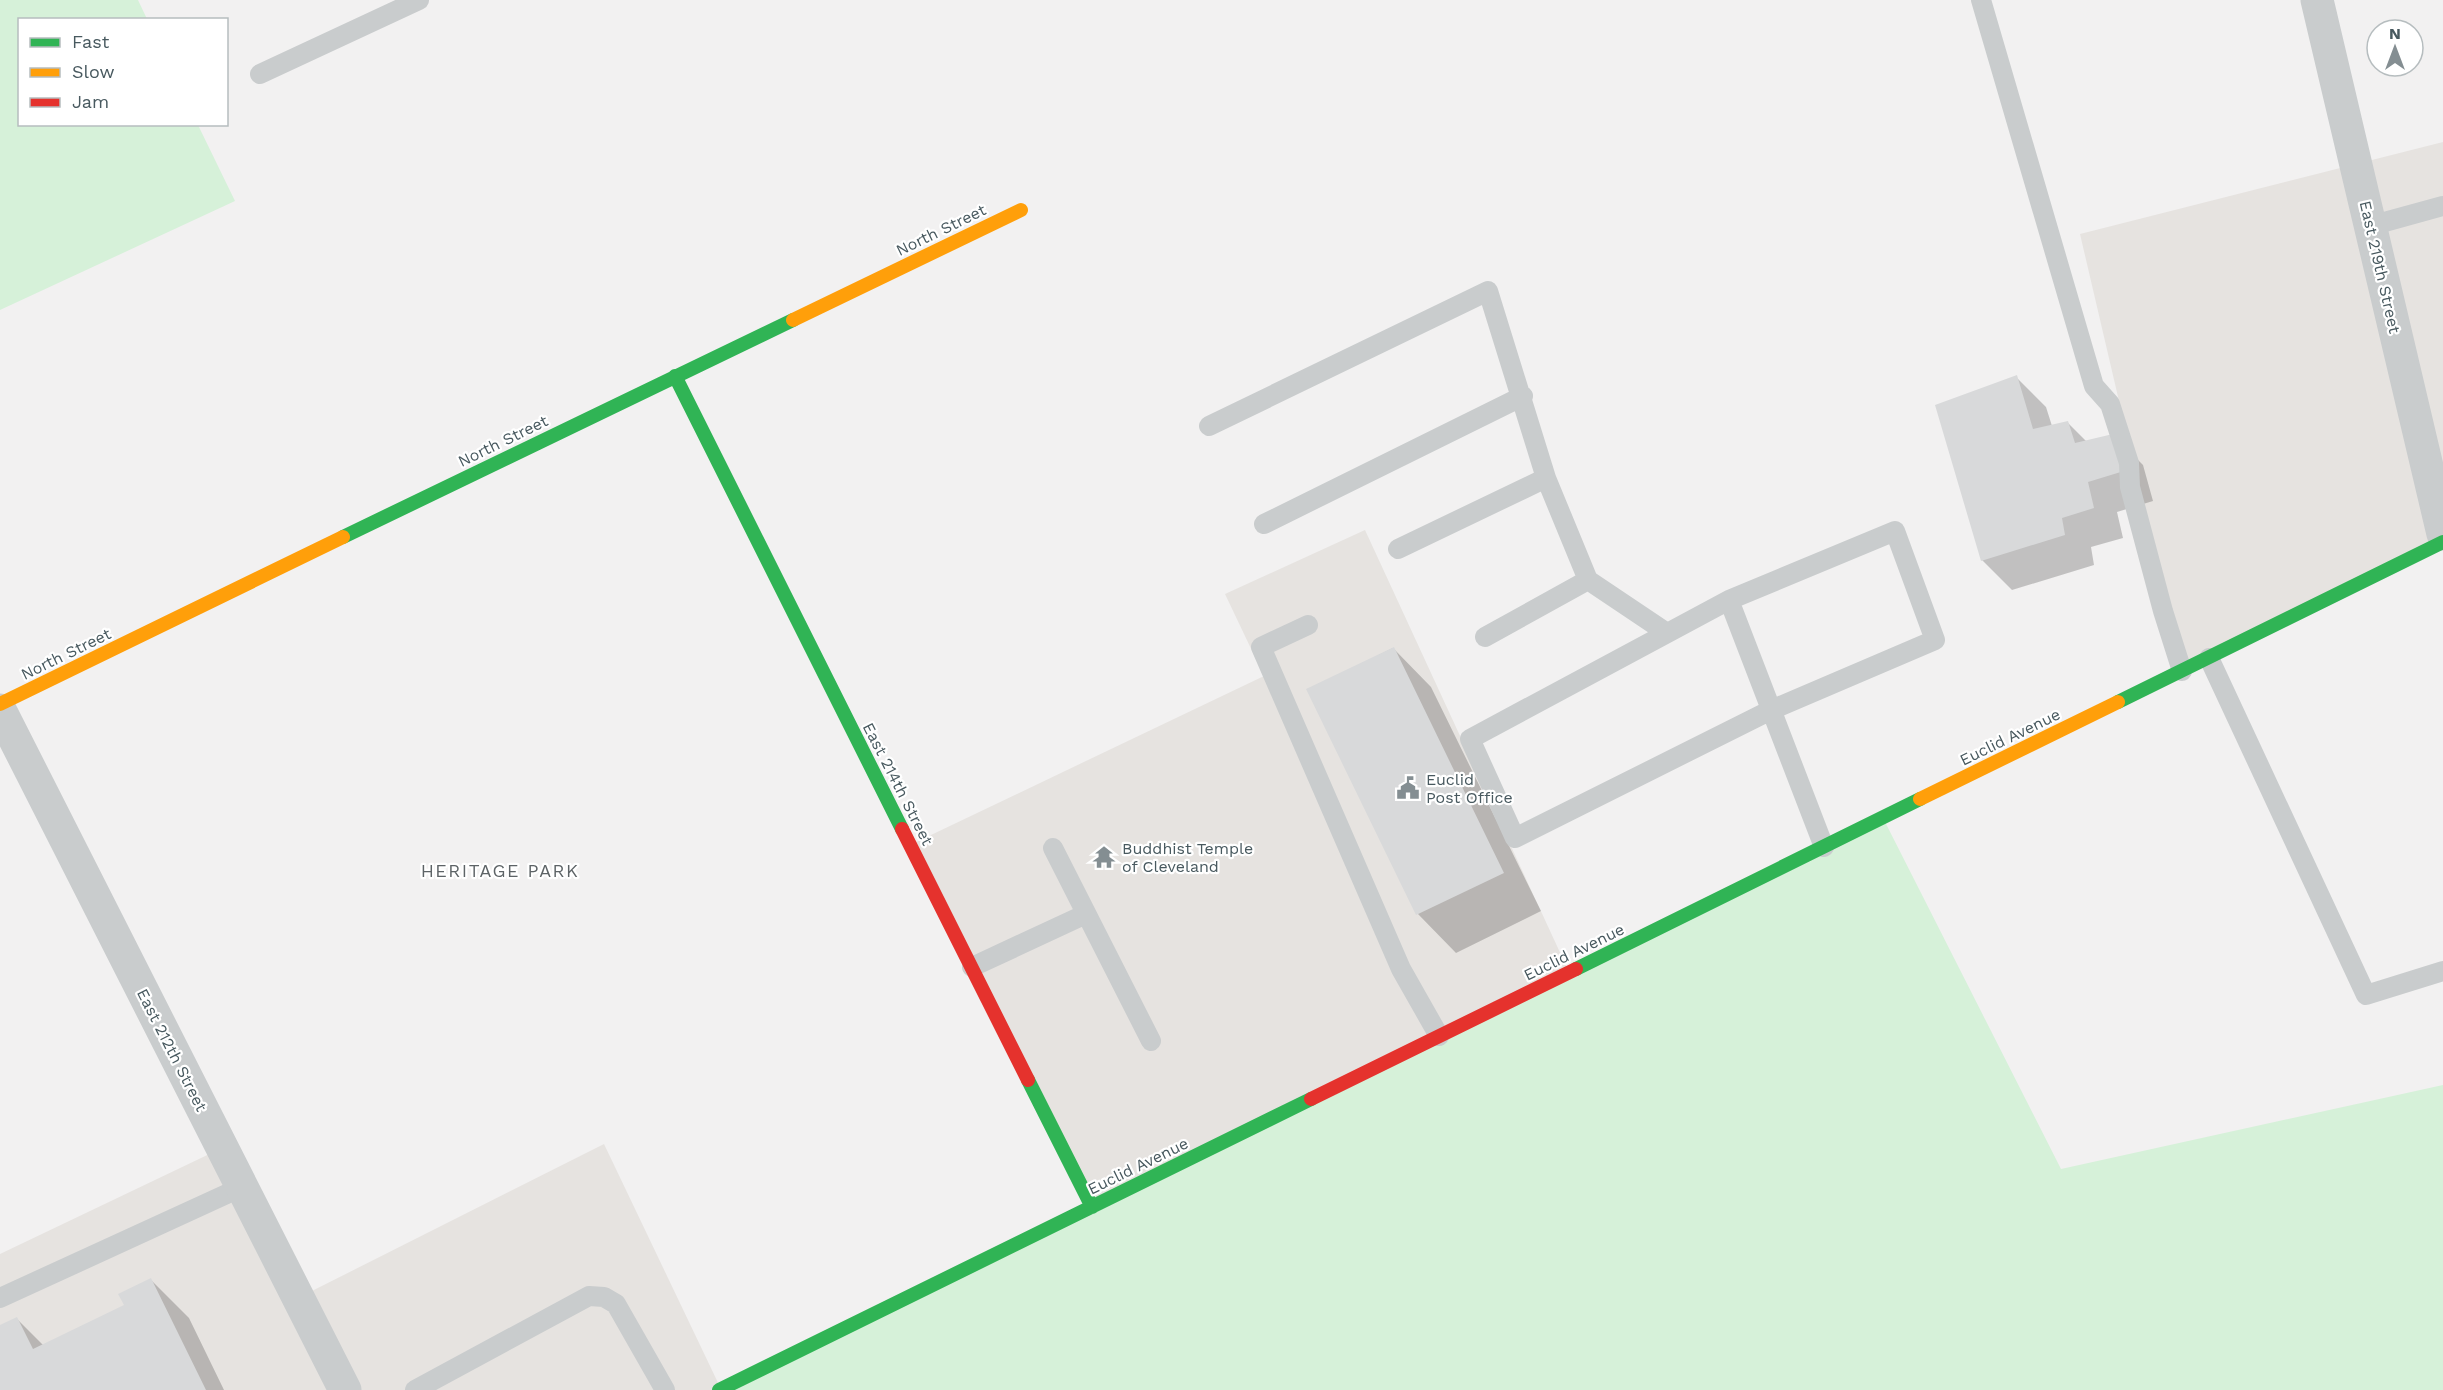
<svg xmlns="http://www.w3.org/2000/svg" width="2443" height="1390" viewBox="0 0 2443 1390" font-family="'Work Sans',sans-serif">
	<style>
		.commercial { fill: #e6e3e0 }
		.green { fill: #d6f1d9 }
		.shadow { fill: #0003 }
		.building { fill: #d8d9da }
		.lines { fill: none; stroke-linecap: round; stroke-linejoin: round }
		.lane { stroke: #c9cccd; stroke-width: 20 }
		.street { stroke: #c9cccd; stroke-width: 33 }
		.fast { stroke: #30b455; stroke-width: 14 }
		.slow { stroke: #ff9f0a; stroke-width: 14 }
		.jam { stroke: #e5322d; stroke-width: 14 }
		.labels { text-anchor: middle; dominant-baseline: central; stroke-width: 4.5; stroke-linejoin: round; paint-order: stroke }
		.street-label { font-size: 16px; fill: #48595f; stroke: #fff }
		.poi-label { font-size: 16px; fill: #48595f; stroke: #fff; text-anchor: start }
		.neighbourhood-label { font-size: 18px; letter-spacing: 1.5px; fill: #5d6366; stroke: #fff }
	</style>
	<rect width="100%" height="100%" fill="#f2f1f1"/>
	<path class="commercial" d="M2443,142V543L2182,671L2080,234Z
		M1365,530L1569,972L1092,1207L910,845L1264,676L1225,594Z
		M604,1144L721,1389L719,1390H0V1254L222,1148L298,1298Z"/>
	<path class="green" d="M0,0H138L147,19L20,20V124L198,125L235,201L0,310Z
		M1883,818L2061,1169L2443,1085V1390H719Z"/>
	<path class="shadow" d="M2016,377L2046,407L2052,426L2068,423L2087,442L2113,435L2143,465L2153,501L2117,512L2123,538L2091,547L2094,565L2012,590L1982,560Z
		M1393,648L1431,687L1541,911L1456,953L1418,914L1308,690Z
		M150,1279L189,1318L224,1390H0V1327L17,1319L44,1346L126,1306Z"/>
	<path class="building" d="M2017,375L2033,429L2068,421L2075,443L2113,434L2124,471L2088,482L2094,508L2062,518L2065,535L1981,561L1935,405Z
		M1394,647L1504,873L1416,915L1306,689Z
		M151,1278L206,1390H0V1325L17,1317L33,1349L124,1305L118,1294Z"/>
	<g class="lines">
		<path class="lane" d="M1981,0L2094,386L2110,404L2129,463L2130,487L2163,611L2182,671
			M260,74L419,0
			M2370,226L2443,206
			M1209,426L1488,291L1546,478
			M1264,524L1523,396
			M1895,531L1935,640L1771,710L1515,838L1470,739L1729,600Z
			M1398,549L1546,478L1588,580L1667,633
			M1729,600L1824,847
			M1308,625L1261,647L1401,969L1439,1036
			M1485,637L1588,580
			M2209,658L2366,995L2443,971
			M1053,848L1151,1041
			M972,967L1086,914
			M0,1298L242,1187
			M415,1390L589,1296L604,1297L616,1304L665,1390"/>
		<path class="street" d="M2317,0L2443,534
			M0,710L345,1390"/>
		<path class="fast" d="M675,376L902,829
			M343,537L793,320
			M2118,702L2443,542
			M1576,969L1920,799
			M1028,1080L1092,1207
			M719,1390L1311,1099"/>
		<path class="slow" d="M793,320L1021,210
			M0,704L343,537
			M1920,799L2118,702"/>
		<path class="jam" d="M902,829L1028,1080
			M1311,1099L1576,969"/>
	</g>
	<defs>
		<g id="civic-bare" transform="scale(1.8)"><path d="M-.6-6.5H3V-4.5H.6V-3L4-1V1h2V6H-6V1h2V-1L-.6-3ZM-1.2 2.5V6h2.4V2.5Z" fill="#848e92" stroke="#fff" stroke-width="2.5" paint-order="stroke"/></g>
		<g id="temple-bare" transform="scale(1.8)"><path d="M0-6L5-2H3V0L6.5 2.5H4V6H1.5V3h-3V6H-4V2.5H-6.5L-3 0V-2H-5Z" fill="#848e92" stroke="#fff" stroke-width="2.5" paint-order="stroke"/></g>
	</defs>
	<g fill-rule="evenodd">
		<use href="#civic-bare" x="1408" y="788"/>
		<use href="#temple-bare" x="1104" y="857"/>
	</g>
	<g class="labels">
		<g class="street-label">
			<text transform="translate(941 230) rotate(-26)">North Street</text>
			<text transform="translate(2380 267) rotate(77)">East 219th Street</text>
			<text transform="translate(503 441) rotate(-26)">North Street</text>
			<text transform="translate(66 654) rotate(-26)">North Street</text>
			<text transform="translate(2010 737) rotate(-26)">Euclid Avenue</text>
			<text transform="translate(898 784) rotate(63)">East 214th Street</text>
			<text transform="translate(1574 952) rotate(-26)">Euclid Avenue</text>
			<text transform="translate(172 1050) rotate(63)">East 212th Street</text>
			<text transform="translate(1138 1166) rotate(-26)">Euclid Avenue</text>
		</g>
		<g class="poi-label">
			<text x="1426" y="779">Euclid<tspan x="1426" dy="18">Post Office</tspan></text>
			<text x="1122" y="848">Buddhist Temple<tspan x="1122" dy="18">of Cleveland</tspan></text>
		</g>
		<g class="neighbourhood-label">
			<text x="500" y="870">HERITAGE PARK</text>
		</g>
	</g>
	<rect x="18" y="18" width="210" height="108" fill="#ffffff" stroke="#b6bdbf" stroke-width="1.5"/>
	<rect x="30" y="38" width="30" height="9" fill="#30b455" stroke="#b6bdbf" stroke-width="1.5"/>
	<text x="72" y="48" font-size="18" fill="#48595f">Fast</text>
	<rect x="30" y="68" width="30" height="9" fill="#ff9f0a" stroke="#b6bdbf" stroke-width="1.5"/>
	<text x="72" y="78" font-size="18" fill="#48595f">Slow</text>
	<rect x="30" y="98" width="30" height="9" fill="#e5322d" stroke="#b6bdbf" stroke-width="1.5"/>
	<text x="72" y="108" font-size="18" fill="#48595f">Jam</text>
	<g transform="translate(2395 48)"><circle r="28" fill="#ffffff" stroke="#b6bdbf" stroke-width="1.5"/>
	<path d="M0-4.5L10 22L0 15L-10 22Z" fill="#848e92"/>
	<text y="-9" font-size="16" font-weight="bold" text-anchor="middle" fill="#48595f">N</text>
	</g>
</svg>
